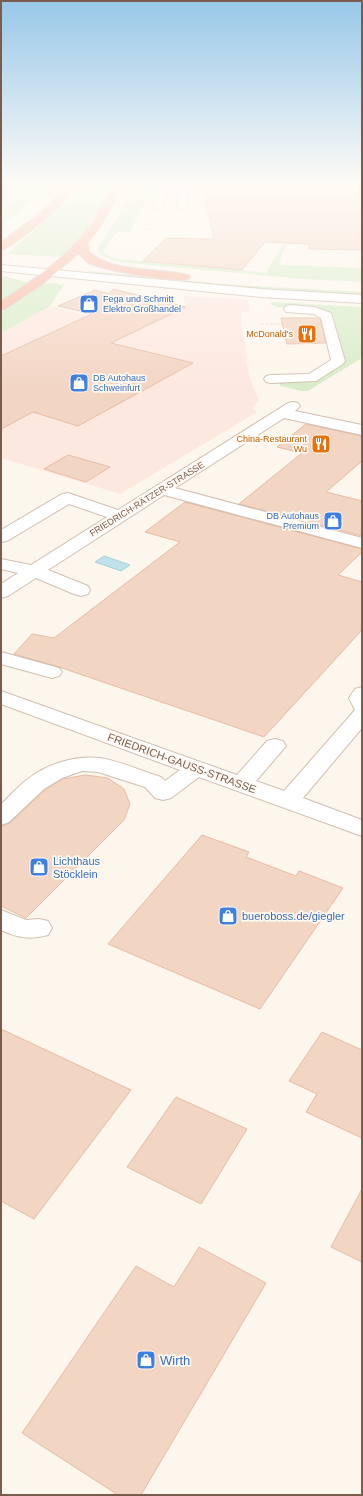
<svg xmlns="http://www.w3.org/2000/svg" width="363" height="1496" viewBox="0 0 363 1496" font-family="Helvetica,sans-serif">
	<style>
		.commercial { fill: #fde8e0 }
		.green { fill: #d8ecc9 }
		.water { fill: #bfe3e8; stroke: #a5d3da }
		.building { fill: #f3d5c3; stroke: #e6bba3 }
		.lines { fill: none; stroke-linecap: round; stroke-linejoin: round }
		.minor-casing { stroke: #d1beb0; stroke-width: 2 }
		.highway-casing { stroke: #dad1cd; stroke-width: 2 }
		.path-far1 { stroke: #d9b8a5; stroke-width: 1; stroke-dasharray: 0.5 1.5; stroke-linecap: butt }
		.path { stroke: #d9b8a5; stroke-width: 1.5; stroke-dasharray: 0.5 2; stroke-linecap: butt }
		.minor { fill: #fff; fill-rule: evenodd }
		.highway { fill: #f7b7a3; fill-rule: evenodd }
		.labels { text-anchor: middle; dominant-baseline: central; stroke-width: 3.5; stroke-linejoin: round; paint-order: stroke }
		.far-shop-label { font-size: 9px; fill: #366cbe; stroke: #fffaf3; text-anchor: start }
		.far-food-label { font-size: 9px; fill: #c56008; stroke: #fffaf3; text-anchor: end }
		.far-street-label { font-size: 9px; fill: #7a5c4d; stroke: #fffaf3 }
		.street-label { font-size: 11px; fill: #7a5c4d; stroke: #fffaf3 }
		.shop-label { font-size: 11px; fill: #366cbe; stroke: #fffaf3; text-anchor: start }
		.near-shop-label { font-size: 13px; fill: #366cbe; stroke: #fffaf3; text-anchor: start }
	</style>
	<rect width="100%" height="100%" fill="#fdf6ec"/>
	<path class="commercial" d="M183,296L248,300L250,311L240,312L249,376L259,400L252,408L257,412L120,494L1,458V333L50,306L102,320L149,325L186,307Z"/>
	<path class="green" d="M13,183H51L30,202L1,226V190Z
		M85,183H112C102,212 84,235 62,257L7,254L68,201Z
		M133,183H159L142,208L130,232H118L111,238L103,252L110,256L120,259L266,273L284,243H286L282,253L279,265L362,268V282L305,279L128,263L114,261L100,255L98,248C112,227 126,207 133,183Z
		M88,271L234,285L362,292V295L287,292L90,274Z
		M1,276H3L30,283L1,301Z
		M52,283L64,285L50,306L1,333V313L41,285Z
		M272,302L362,307V358L308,391H301L281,386L278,383L279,382L305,380L343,361L333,315L330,314L301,309L277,307L270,304Z"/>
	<path class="water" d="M104,556L130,565L121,571L95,562Z"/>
	<path class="building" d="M202,183H352L362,199V250L309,249V244L265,242L242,270L143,261L166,238L214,239Z
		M113,289L186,307L111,343L193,363L78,426L33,412L1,429V356L92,314L58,306L95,290L109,294Z
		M281,318H318L320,319L326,343L287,344Z
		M306,424L362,436V461L326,492L362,501V536L239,504L302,453L277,447Z
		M68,455L110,467L86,482L44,469Z
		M185,502L362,549V552L338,575L362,582V630L264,737L59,667L14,654L32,634L54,638L180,542L145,532Z
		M85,775L108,778L124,789L130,804L124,820L26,918L1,906V827L10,823L45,790L63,779Z
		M202,835L249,852L246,857L296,876L299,871L343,888L260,1009L108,944Z
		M1,1029L131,1090L34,1219L1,1201Z
		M322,1032L362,1050V1138L306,1112L317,1094L289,1081Z
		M176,1097L247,1129L201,1204L127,1167Z
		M362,1189V1262L331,1247Z
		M199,1247L266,1283L141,1495H118L22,1433L136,1266L174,1287Z"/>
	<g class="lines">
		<g class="minor-casing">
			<path id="minor" d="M161,183H170L167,188L164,206L159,209L154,206L157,188Z
				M183,187L188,190L187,206L182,209L177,206L178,190Z
				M1,265L261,289L362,295V303L261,297L1,271Z
				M290,305L314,307L331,313L345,361L343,364L316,381L271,383L266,382L264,379L266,376L271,375L309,374L331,360L321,318L314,314L286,312L284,309L286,306Z
				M293,402L298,403L300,406L295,411L362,425V435L284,418L175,488L362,538V548L164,495L48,570L88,586L90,590L88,594L81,596L74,594L36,578L8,596L1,598V584L18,573L1,569V559L31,565L107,517L69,504L7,541L1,542V530L62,494L68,493L118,510L288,403Z
				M1,652L59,668L62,672L59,676L52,678L1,664Z
				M362,687V728L303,798L362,820V836L199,777L171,798L163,800L155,798L145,787L98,772L82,771L62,778L44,789L9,822L1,825V804C10,796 18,786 28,779C47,764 75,755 100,758C120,761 141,771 161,777L165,781L180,770L1,704V691L237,775L267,741L275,739L283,741L286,746L256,781L284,791L355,710L349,698L355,689Z
				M1,910L26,920L39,919L48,921L52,928L48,935C29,940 19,938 1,930Z"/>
		</g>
		<g class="highway-casing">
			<path id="highway" d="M1,183H12L1,189Z
				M65,183H74C62,212 30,231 5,249L1,250V242L35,217L60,194Z
				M113,183H122C114,205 104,224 88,242L89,252C116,274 157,267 188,275L190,277L188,279C174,283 100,270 87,262C84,259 81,256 79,253L41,285L5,309L1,310V301C36,279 70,255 94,221C102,209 107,196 113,183Z"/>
		</g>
		<path class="path-far1" d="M115,227L131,231L154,229"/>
		<path class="path" d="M261,324H282"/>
		<use href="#minor" class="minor"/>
		<use href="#highway" class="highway"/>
	</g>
	<linearGradient id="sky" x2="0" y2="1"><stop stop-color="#97c7e8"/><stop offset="0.47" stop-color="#fefbf6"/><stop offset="1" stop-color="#fefbf6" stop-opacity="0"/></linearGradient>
	<rect width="363" height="392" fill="url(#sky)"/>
	<defs>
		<g id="shop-square" transform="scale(1)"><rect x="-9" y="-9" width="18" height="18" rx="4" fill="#3f7fe0" stroke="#fffaf3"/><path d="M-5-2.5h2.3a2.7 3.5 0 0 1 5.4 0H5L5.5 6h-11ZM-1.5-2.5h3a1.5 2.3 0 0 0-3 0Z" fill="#fff"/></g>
		<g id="restaurant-square" transform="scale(1)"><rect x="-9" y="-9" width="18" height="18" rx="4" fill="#e8710a" stroke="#fffaf3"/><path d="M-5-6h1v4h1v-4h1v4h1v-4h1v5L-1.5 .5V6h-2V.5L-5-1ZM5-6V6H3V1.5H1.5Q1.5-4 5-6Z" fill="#fff"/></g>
	</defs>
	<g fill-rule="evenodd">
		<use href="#shop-square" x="89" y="304"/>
		<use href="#restaurant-square" x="307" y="334"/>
		<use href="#shop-square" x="79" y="383"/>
		<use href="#restaurant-square" x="321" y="444"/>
		<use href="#shop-square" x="333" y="521"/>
		<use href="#shop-square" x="39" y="867"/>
		<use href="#shop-square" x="228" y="916"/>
		<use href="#shop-square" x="146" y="1360"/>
	</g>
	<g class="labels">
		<g class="far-shop-label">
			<text x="103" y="299">Fega und Schmitt<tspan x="103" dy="10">Elektro Großhandel</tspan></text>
			<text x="93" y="378">DB Autohaus<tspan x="93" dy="10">Schweinfurt</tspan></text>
			<text x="319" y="516" text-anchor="end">DB Autohaus<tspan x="319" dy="10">Premium</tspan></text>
		</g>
		<g class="far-food-label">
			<text x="293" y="334">McDonald's</text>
			<text x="307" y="439">China-Restaurant<tspan x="307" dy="10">Wu</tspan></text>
		</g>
		<g class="far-street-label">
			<text transform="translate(147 499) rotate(-32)">FRIEDRICH-RÄTZER-STRASSE</text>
		</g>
		<g class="street-label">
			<text transform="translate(182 763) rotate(20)">FRIEDRICH-GAUSS-STRASSE</text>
		</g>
		<g class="shop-label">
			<text x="53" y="861">Lichthaus<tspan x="53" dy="13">Stöcklein</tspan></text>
			<text x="242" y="916">bueroboss.de/giegler</text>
		</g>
		<g class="near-shop-label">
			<text x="160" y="1360">Wirth</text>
		</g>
	</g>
	<rect width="363" height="1496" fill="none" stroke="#7a5c4d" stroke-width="4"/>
</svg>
